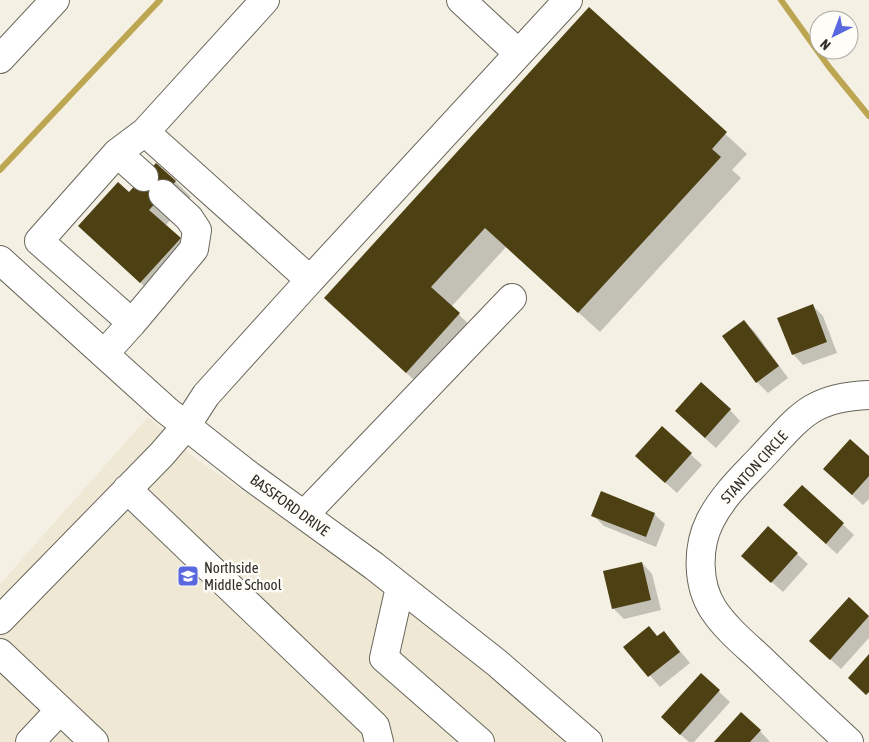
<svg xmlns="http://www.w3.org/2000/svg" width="869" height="742" viewBox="0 0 869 742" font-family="'Asap Condensed',sans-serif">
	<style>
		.built { fill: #eee8d4 }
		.shadow { fill: #0003 }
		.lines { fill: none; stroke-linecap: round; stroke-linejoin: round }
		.stream { stroke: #bda652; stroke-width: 6 }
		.building { fill: #4d4114 }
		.minor-casing { stroke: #69665b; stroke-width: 30 }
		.minor { stroke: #fff; stroke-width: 28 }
		.labels { text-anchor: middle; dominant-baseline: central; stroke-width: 5; stroke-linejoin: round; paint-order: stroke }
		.street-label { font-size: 15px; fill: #2f2e29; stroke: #fffdf8 }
		.poi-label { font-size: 15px; fill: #2f2e29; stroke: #fffdf8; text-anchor: start }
	</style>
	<rect width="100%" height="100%" fill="#f4f0e4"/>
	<path class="built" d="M148,417L196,459L360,569L421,615L568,742H0V584Z"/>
	<path class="shadow" d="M590,9L747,154L732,170L741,178L600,332L506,247L451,307L480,335L427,392L326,298Z
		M175,181L191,197L165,226L196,255L157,298L79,226L129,194Z
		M813,306L823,316L837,353L803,365L793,354Z
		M744,321L755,332L788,378L768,393L757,382Z
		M730,410L740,421L716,448L687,422Z
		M662,428L702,465L677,493L648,467Z
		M869,458V499L863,505L836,480Z
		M802,486L854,535L837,554L795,516Z
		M654,514L665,524L656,547L604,526L593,515Z
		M797,554L808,564L783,592L754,566Z
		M642,563L652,574L661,610L624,619L613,608Z
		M849,599L869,617V638L841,669L822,652Z
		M664,632L690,663L660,687L625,647L658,637Z
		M701,675L730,702L694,742H689L673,728Z
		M760,731L770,742H715Z"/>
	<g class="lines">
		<path class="stream" d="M781,0L829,67L869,116
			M0,170L160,0"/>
	</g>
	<path class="building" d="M589,7L727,132L712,149L721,157L578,313L485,228L431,287L460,313L406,373L324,298Z
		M156,163L176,181L149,210L181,238L140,283L78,226L118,182L129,192Z
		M813,304L827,342L792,355L777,318Z
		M744,320L779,366L756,383L722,336Z
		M701,382L731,409L705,438L675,411Z
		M662,426L692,453L665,483L635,456Z
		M850,439L869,456V476L852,495L823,469Z
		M802,485L844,523L826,544L783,505Z
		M601,491L655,513L646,537L591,516Z
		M768,526L798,553L771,583L741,556Z
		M642,562L651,600L612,609L603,571Z
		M849,597L869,616L830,660L809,641Z
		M649,626L657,636L664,631L680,652L648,677L623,647Z
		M869,654V692L866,695L848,678Z
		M701,673L720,690L680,735L661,717Z
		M741,712L761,730L750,742H714Z"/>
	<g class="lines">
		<g class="minor-casing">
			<path id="minor" d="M265,0L145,132L310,280L568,0
				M461,0L518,53
				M0,59L55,0
				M117,153L144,177
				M0,260L166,410L250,476L374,566L497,663L588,742
				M132,323L194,249L197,230L189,218L163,194
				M104,354L132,323L39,241L117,153L145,132
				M127,489L375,726L379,742
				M304,515L512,298
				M400,587L384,658L480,742
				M0,620L162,454L186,426L206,395L310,280
				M0,653L94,742
				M30,742L60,710
				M849,742C820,715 791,688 763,661C746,645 726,629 713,609C697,584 697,547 710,521C722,497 741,479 760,459C798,419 809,397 869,395"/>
		</g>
		<use href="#minor" class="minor"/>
	</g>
	<defs>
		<g id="school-square" transform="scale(1.125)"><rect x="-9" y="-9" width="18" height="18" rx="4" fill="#5968df" stroke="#fffdf8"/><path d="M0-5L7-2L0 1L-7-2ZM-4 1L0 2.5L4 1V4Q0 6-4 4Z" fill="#fff"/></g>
	</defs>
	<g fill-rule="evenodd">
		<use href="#school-square" x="188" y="576"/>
	</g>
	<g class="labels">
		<g class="street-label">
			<text transform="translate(754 467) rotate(-48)">STANTON CIRCLE</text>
			<text transform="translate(290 505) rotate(36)">BASSFORD DRIVE</text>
		</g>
		<g class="poi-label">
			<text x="204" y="567">Northside<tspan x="204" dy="17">Middle School</tspan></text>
		</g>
	</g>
	<g transform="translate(834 35) rotate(222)"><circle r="24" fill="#fffdf8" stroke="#acaaa5"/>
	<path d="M0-4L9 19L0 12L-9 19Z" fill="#5968df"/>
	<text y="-8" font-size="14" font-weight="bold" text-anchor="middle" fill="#2f2e29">N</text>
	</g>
</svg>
